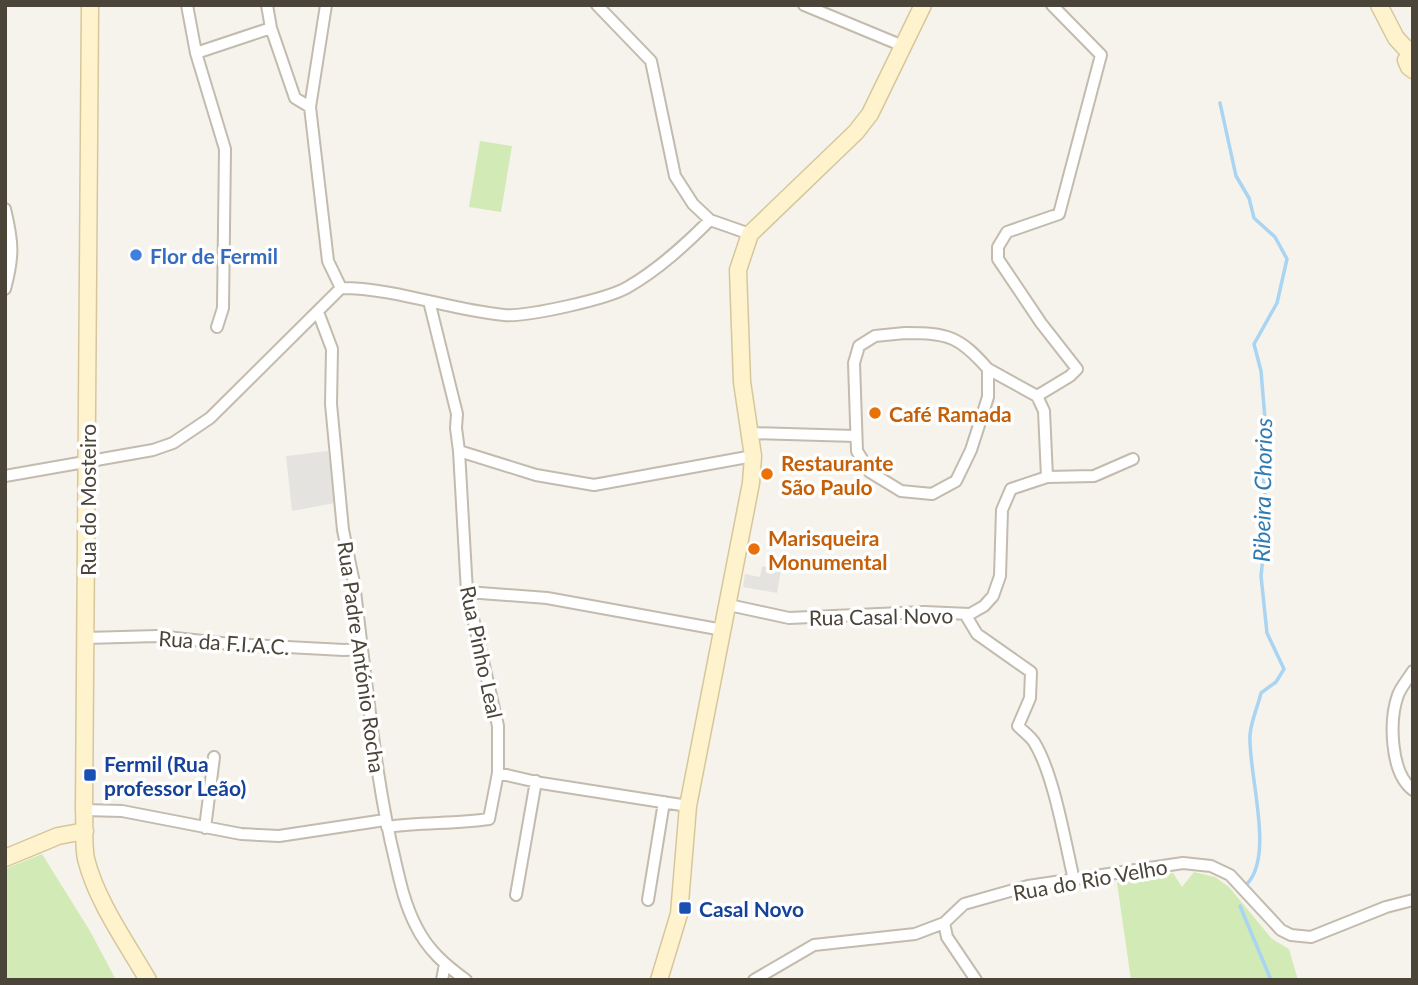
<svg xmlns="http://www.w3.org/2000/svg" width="1418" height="985" viewBox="0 0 1418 985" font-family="Lato,sans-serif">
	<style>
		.green { fill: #d2eab5 }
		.parking { fill: #e5e3e0 }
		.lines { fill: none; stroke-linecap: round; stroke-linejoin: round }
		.stream { stroke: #a9d4f2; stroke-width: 3.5 }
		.street-casing { stroke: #c2bbae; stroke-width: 14 }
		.secondary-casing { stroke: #d6c79b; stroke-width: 19 }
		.street { stroke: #fff; stroke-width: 10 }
		.secondary { stroke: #fff3cd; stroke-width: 16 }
		.shop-dot { fill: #3f7fe0; stroke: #fff; stroke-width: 2.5 }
		.food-dot { fill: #e8710a; stroke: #fff; stroke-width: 2.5 }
		.transit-dot { fill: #1a4fb4; stroke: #fff; stroke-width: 2.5 }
		.labels { text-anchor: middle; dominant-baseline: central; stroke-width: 7; stroke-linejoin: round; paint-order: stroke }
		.shop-label { font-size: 21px; font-weight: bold; fill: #366cbe; stroke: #fff; text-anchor: start }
		.food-label { font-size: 21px; font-weight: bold; fill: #c56008; stroke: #fff; text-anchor: start }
		.street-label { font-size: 21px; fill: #4b4439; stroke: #fff }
		.transit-label { font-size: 21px; font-weight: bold; fill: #164399; stroke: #fff; text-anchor: start }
		.water-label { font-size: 23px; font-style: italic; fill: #2e7ab2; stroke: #fff }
	</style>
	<rect width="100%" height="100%" fill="#f6f3ec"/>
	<path class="green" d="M480,141L512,146L501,212L469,207Z
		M42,854L90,931L116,980H5V869Z
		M1194,872L1215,877L1229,887L1272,939L1289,949L1298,980H1131L1117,883L1173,873L1182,887Z"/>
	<path class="parking" d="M328,451L335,503L292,511L286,456Z
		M762,566L781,570L777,593L743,587L745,574L760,577Z"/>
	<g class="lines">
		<path class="stream" d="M1220,103L1236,176L1249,198L1254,218L1275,237L1287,259L1277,303L1254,344L1261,371L1265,419L1260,437L1267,517L1261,576L1267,633L1284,669L1276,682L1261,693C1258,706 1251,721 1250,735C1248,774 1275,855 1247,884
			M1240,906L1271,980"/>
		<g class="street-casing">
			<path id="street" d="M187,5L196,53L225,149L223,308L217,327
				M267,5L271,28L295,98L310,107
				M326,5L310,107L328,261L341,288
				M597,5L651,61L675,176L693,204L710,220L750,234
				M804,5L903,46
				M196,53L271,28
				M5,209C13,242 14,256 5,289
				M341,288C396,288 449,310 504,315C527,317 608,299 628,287C659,269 685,245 710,220
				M318,312L332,349L331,404L343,530L354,583L362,649C371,719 378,791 395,860C400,882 405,905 416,926C427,949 445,965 466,980
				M905,333C948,333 959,336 988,369V397L971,450L956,481L932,494L901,491L870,472L857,451L854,363L859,346L875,336Z
				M1037,396L1070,376L1077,369L1041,323L998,259V247L1007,232L1059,214L1101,55L1052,5
				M750,433L855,436
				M459,451L536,475L594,485L753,456
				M5,476L153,450L173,443L210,418L341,288
				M1047,477L1094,476L1133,459
				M467,592L547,598L723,630
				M729,605L789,618L924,612L970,614L984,606L993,596L1000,576L1002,510L1011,489L1047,477L1044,411L1037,396L988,369
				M965,614L977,634L1031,672L1030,698L1018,726C1023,731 1030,736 1034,742C1054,774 1065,842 1074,880
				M86,638L157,636L230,644L344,650L362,649
				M1413,671C1408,679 1401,687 1398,695C1389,720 1390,773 1413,790
				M498,773L541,783L688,806
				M84,810L122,811L241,834L279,836L385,820
				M387,827C421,822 455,824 489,819L498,773V726L467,592L459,451L456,428L457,414L429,301
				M205,828L214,757
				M516,895L536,781
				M648,900L664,802
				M944,923L947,937L976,980
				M442,980L445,964
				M754,980L814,945L915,934L944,923L964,904L1028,886L1183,863L1211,866L1230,875L1281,930L1291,935L1311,937L1386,907L1413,900"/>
		</g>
		<g class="secondary-casing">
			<path id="secondary" d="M90,5L84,810C85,826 83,844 86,859C97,902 126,942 148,980
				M1379,5L1396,38L1409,52
				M1413,49L1406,60L1409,67L1413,70
				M5,858L58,836L85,831
				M659,980L679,914L688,806L751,483L753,456L742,382L738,270L750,234L856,132L870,114L923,5"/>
		</g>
		<use href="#street" class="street"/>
		<use href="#secondary" class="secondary"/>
	</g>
	<circle class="shop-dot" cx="136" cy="255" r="7"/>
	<g class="food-dot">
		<circle cx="875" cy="413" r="7"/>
		<circle cx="767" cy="474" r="7"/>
		<circle cx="754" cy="549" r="7"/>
	</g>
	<g class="transit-dot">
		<rect x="83" y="768" width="14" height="14" rx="3.5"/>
		<rect x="678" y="901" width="14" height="14" rx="3.5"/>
	</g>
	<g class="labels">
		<g class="shop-label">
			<text x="150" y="255">Flor de Fermil</text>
		</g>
		<g class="food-label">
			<text x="889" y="413">Café Ramada</text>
			<text x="781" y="462">Restaurante<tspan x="781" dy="24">São Paulo</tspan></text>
			<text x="768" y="537">Marisqueira<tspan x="768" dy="24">Monumental</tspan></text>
		</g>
		<g class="street-label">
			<text transform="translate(87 500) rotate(-90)">Rua do Mosteiro</text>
			<text transform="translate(881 616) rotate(-1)">Rua Casal Novo</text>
			<text transform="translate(224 642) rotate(4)">Rua da F.I.A.C.</text>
			<text transform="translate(482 652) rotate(78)">Rua Pinho Leal</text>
			<text transform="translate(362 657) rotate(82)">Rua Padre António Rocha</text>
			<text transform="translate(1090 879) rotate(-10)">Rua do Rio Velho</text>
		</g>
		<g class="transit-label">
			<text x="104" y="763">Fermil (Rua<tspan x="104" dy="24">professor Leão)</tspan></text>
			<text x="699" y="908">Casal Novo</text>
		</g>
		<g class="water-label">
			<text transform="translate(1262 490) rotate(-89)">Ribeira Chorios</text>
		</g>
	</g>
	<rect width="1418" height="985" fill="none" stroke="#4b4439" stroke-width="14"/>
</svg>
